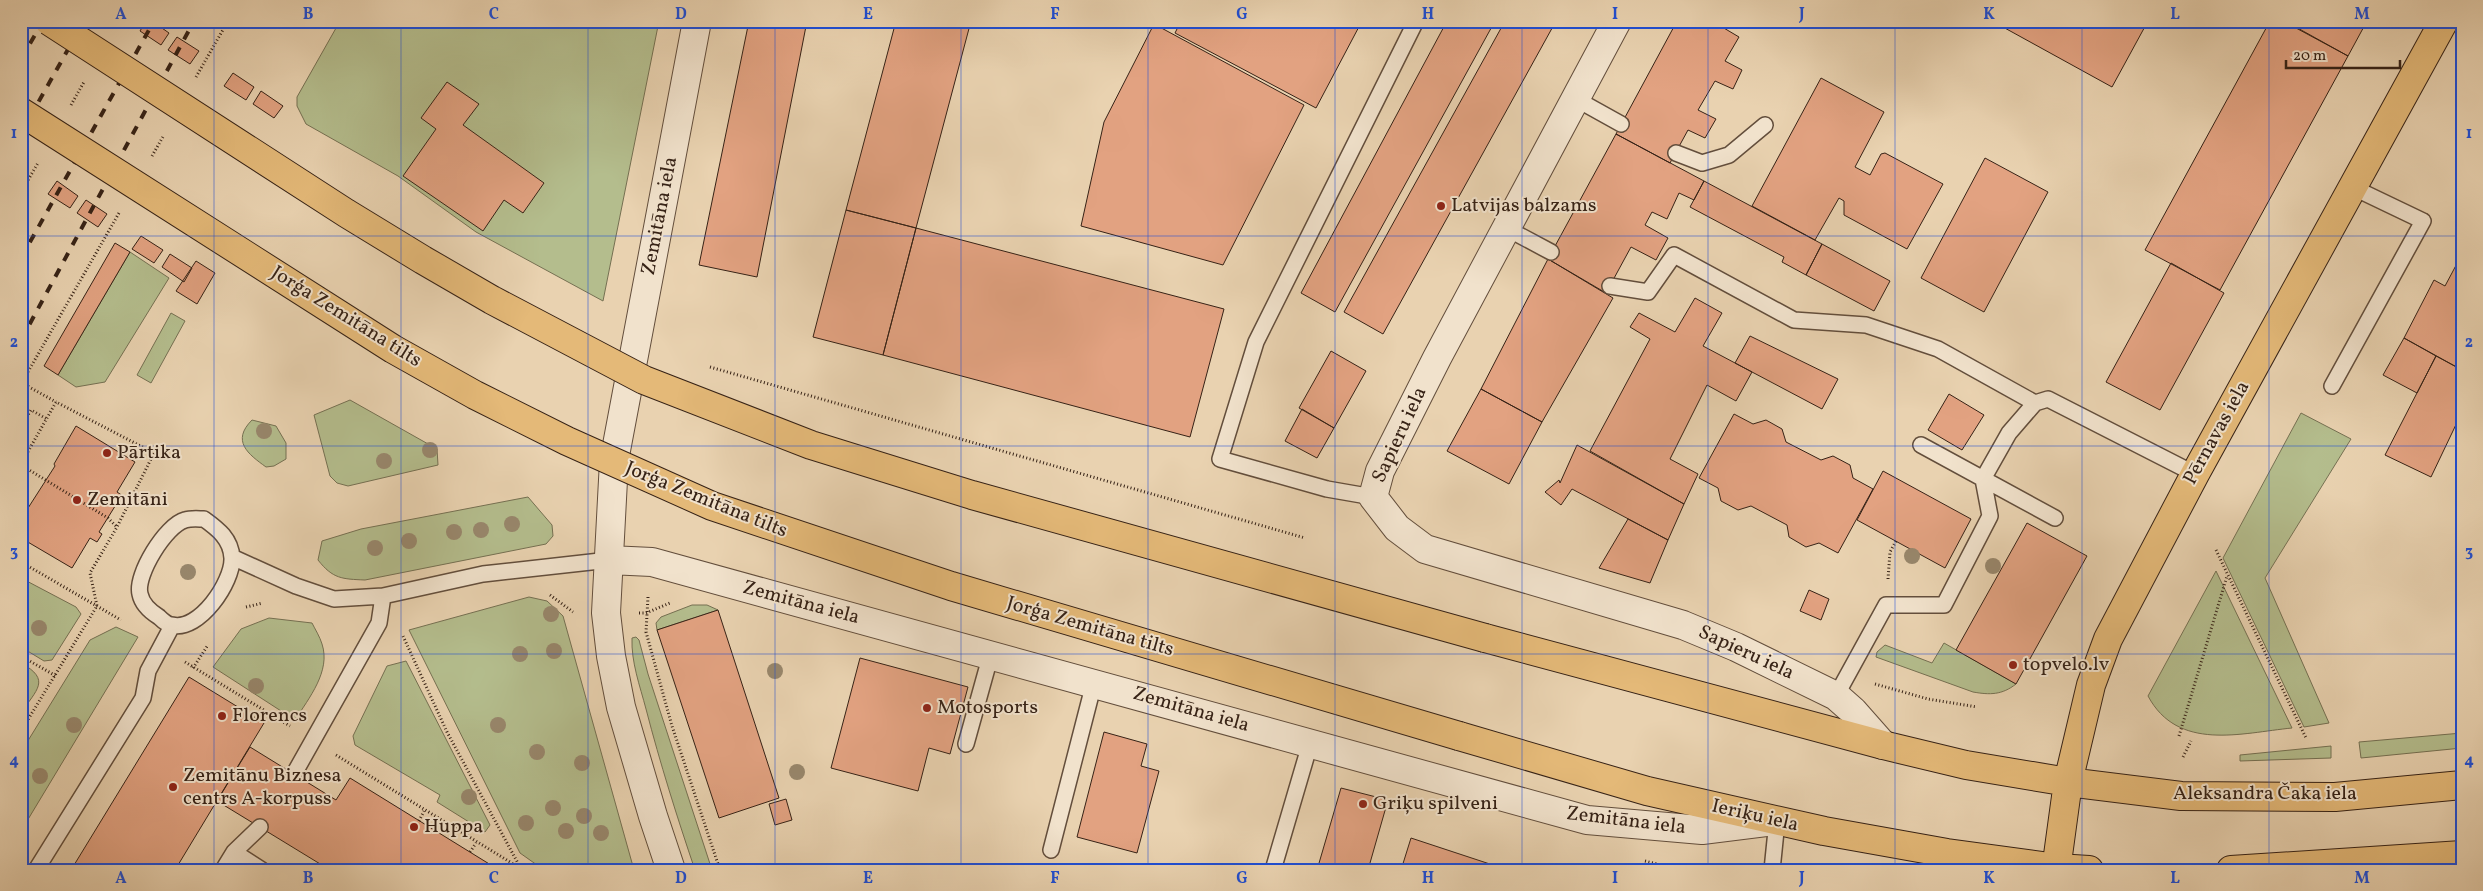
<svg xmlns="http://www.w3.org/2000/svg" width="2483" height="891" viewBox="0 0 2483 891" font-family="Vollkorn,serif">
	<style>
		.green { fill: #b4bd8d; stroke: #757052 }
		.building { fill: #e2a281; stroke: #362216 }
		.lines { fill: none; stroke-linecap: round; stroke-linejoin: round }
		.service-casing { stroke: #634e3c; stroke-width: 18 }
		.minor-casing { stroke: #634e3c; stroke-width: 30 }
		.primary-casing { stroke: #362216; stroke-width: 30 }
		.path { stroke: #362216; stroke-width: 3; stroke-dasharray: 1 2.5; stroke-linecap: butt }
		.service { stroke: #f1e2cc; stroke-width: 15 }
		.minor { stroke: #f1e2cc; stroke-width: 28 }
		.primary { stroke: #e4b978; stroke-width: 28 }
		.rail { stroke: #362216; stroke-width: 4; stroke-dasharray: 9 9; stroke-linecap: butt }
		.primary-bridge-casing { stroke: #362216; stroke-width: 30; stroke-linecap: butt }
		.primary-bridge { stroke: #e4b978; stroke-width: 28 }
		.tree { fill: #98876c }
		.grid { fill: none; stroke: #1d4ed8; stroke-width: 1; stroke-opacity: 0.55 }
		.poi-dot { fill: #8f2418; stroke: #f1e2cc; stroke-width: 2 }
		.labels { text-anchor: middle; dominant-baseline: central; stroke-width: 4; stroke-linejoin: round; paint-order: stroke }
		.poi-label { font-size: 20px; fill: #362216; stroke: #f1e2cc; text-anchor: start }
		.street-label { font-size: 20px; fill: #362216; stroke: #f1e2cc }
		.neatline { fill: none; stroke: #1d4ed8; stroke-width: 2 }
		.grid-label { font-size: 16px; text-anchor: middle; font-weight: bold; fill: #1d4ed8 }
	</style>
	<rect width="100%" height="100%" fill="#e9d2b0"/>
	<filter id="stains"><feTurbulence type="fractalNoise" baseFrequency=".004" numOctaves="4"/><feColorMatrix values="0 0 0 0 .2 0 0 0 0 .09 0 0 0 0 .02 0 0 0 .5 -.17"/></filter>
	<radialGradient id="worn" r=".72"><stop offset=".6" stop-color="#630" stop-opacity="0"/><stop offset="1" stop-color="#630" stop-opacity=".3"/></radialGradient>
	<path class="green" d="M340,21H659L603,301L476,232L398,176L306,124L297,106V97Z
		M130,252L169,278L105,382L76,387L58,375Z
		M171,313L185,321L151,383L137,375Z
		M350,400L437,449L438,465L348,486L337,483L330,476L314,415Z
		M2301,413L2351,439L2265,578L2329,723L2304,727L2223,558Z
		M252,420L276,426L286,443V459L274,466L266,467C248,454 231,441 252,420Z
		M528,497L552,525L553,536L546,544L365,580C342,579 333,579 318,560L322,541L361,529Z
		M2216,571L2292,728C2241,733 2178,752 2148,696Z
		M21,578L76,607L81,614L52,660L44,661L21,647Z
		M529,597L547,601L563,616L634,870H544L520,853L409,630Z
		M692,605H707L718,610L657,630L656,623L661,617Z
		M269,618L312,623C315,629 320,637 322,644C331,671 309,698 295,720L213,667L241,629Z
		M116,627L138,637L21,831V752L90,640Z
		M636,637L639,640L648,674L712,870H695C677,817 660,763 646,709C640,686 631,662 632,638Z
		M1944,643L2016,684C2002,695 1990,695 1973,692L1876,657L1877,652L1885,645L1932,663Z
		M406,661L490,825L485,832L437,802L440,795L355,745L353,736L387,666Z
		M21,663C52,680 36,690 21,713Z
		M2462,733V748L2361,758L2359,742Z
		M2331,746V758L2240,761V755Z"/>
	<path class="building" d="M146,21H152L169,33L161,45L140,31Z
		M749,21H807L757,277L699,265Z
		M896,21H971L916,228L846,210Z
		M1181,21H1362L1316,108L1175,33Z
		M1447,21H1495L1335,312L1301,293Z
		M1505,21H1556L1383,334L1344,312Z
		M1677,21H1712L1739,37L1725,61L1742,70L1733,89L1715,81L1698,110L1716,119L1705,138L1688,130L1670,163L1616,134Z
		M1992,21H2148L2112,87Z
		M2270,21H2283L2348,56L2220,290L2145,250Z
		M2285,21H2367L2348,56Z
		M1154,24L1304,105L1223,265L1081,226L1104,122Z
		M177,37L199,51L190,64L168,50Z
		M233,73L254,87L246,100L224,86Z
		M1821,78L1884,112L1855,167L1870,175L1881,154L1885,153L1943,184L1907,249L1844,215V201L1839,198L1815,240L1752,206Z
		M447,82L479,104L463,125L544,183L523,213L504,200L483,231L403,176L436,129L421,118Z
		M261,91L283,106L274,118L253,104Z
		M1616,134L1704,181L1694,200L1679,193L1667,219L1652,212L1645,225L1668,238L1656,260L1631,247L1606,293L1548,259Z
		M1985,158L2048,192L1984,312L1921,278Z
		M57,181L78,196L70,208L48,194Z
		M1704,181L1822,244L1806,275L1782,262L1784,257L1690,207Z
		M86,200L107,214L98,227L77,213Z
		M846,210L916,228L883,355L813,337Z
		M916,228L1224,309L1190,437L883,355Z
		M141,236L163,250L154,263L132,249Z
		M115,243L130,252L58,375L44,366Z
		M1822,244L1890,281L1874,311L1806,275Z
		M170,254L192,268L184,282L162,267Z
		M2461,256H2462V370L2404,338L2434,280L2445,286Z
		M1548,259L1613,298L1542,422L1481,389Z
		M196,261L215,273L197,304L176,291Z
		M2171,263L2224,293L2160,410L2106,382Z
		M1695,298L1722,313L1703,346L1752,372L1736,401L1707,385L1670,459L1698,474L1684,504L1590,451L1650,339L1630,327L1639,313L1675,332Z
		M1750,336L1838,379L1822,409L1735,363Z
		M2404,338L2436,356L2417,393L2383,375Z
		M1331,351L1366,371L1334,428L1299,408Z
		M2436,356L2462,370V412L2431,477L2385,455Z
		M1481,389L1542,422L1509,484L1447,451Z
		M1949,394L1984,415L1962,450L1928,430Z
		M1302,409L1334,428L1317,458L1285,441Z
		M1734,414L1753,424L1766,420L1782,429L1786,442L1821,460L1833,456L1850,465L1853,478L1873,489L1838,553L1819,543L1806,547L1789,537L1787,525L1751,506L1738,510L1721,501L1718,488L1699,478Z
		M76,426L135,462L117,492L123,496L119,504L117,503L99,532L102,534L97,542L90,538L72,568L21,538V519L55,466L54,464Z
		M1577,445L1684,504L1668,540L1572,489L1561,505L1545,492L1559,480L1560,483Z
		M1883,471L1971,519L1945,568L1857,520Z
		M1628,519L1668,540L1650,583L1599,568Z
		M2027,523L2087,556L2016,684L1956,650Z
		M1809,590L1829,599L1821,620L1800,611Z
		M718,610L779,798L719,818L657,630Z
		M860,658L968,687L950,754L929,748L918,791L831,768Z
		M189,677L264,723L175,870H71Z
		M1104,732L1147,744L1141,766L1159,771L1137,853L1077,837Z
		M250,747L336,800L350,778L499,870H330L217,801Z
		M1341,788L1388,800L1368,870H1317Z
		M786,799L792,820L775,825L769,804Z
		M1411,838L1508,870H1401Z"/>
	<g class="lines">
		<g class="service-casing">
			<path id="service" d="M1576,99L1621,124
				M1676,153L1702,163L1729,155L1765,125
				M1506,228L1551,252
				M1610,286L1648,292L1674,255L1794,320L1866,325L1938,349L2035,403
				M2332,386L2423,221L2352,187
				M1921,445L2055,518
				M1373,497L1327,489L1220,459L1256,342L1416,21
				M204,519C218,529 231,539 232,558C233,582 199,632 172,625C168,625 162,620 159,617C151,612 142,604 140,594C135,575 166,525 185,520C191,518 199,519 204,519Z
				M232,557L296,586L334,599L383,596L483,574L609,560
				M1836,696L1886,605H1944L1990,516L1983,479L2009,433L2035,403L2048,399L2195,474
				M966,744L991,654
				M294,774L379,623L383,596
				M1051,850L1094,683
				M234,852L262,870
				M36,870L143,698L148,671L172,626
				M223,870L234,852L260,827
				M1273,870L1310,744
				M1772,870L1777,821"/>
		</g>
		<g class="minor-casing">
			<path id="minor" d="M1617,21L1437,358L1380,471L1373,497L1397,528L1425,549L1683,625L1736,647L1836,696L1853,711L1883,745
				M609,560L652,562L1587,820L1702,830L1774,821
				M671,870L653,816L621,707L611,656L606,613L614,461L697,21"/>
		</g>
		<g class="primary-casing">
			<path id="primary" d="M1485,638L1883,745L1966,765L2068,782L2181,796L2335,797L2462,785
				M1459,736L1647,791L1824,831L1947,853L2057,868L2089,870
				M2056,870L2068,782L2091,685L2108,639L2195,474L2444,21
				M2231,870L2462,855"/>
		</g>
		<path class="path" d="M196,77L228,21
			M71,105L84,82
			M152,156L164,135
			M21,192L38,163
			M710,367L1305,538
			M22,383L56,402
			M21,384L119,213
			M21,426L31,410L47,419
			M21,464L56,402L154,453L117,527L90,573L97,606L21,731
			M21,465L108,518L117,527
			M2216,550L2306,738
			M21,562L121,620
			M1888,579L1890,552L1896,541
			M550,595L573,612
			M648,597L646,632L672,726L720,870
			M246,607L263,603
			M639,613H646L670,603
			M403,636L447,732L520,867
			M21,656L56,676
			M185,662L290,726
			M193,668L208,645
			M1875,684L1928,699L1977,707
			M2179,736L2227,576
			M336,755L523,870
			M2183,757L2191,741
			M419,821L424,811
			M470,852L476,843
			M1645,861L1681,870"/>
		<use href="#service" class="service"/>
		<use href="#minor" class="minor"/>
		<use href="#primary" class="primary"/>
		<path class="rail" d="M21,59L43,21
			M21,133L84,21
			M21,258L154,21
			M21,340L194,21"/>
		<g class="primary-bridge-casing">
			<path id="primary-bridge" d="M49,21L346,213L423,260L492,300L644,380L811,445L972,495L1485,638
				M21,112L393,349L475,395L567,441L712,506L951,586L1459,736"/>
		</g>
		<use href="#primary-bridge" class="primary-bridge"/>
	</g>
	<g class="tree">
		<circle cx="264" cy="431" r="8"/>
		<circle cx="430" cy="450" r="8"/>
		<circle cx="384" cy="461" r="8"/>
		<circle cx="512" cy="524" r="8"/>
		<circle cx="481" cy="530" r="8"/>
		<circle cx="454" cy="532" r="8"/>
		<circle cx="409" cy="541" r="8"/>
		<circle cx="375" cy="548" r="8"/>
		<circle cx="1912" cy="556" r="8"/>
		<circle cx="1993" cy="566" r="8"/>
		<circle cx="188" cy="572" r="8"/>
		<circle cx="551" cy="614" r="8"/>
		<circle cx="39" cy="628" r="8"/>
		<circle cx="554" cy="651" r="8"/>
		<circle cx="520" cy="654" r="8"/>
		<circle cx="775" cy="671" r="8"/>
		<circle cx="256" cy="686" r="8"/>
		<circle cx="74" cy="725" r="8"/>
		<circle cx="498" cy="725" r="8"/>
		<circle cx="537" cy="752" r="8"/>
		<circle cx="582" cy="763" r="8"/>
		<circle cx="797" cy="772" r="8"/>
		<circle cx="40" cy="776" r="8"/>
		<circle cx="469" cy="797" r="8"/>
		<circle cx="553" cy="808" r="8"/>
		<circle cx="584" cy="816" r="8"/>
		<circle cx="526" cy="823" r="8"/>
		<circle cx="566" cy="831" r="8"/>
		<circle cx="601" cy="833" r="8"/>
	</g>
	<path class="grid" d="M214,21V870M401,21V870M588,21V870M775,21V870M961,21V870M1148,21V870M1335,21V870M1522,21V870M1708,21V870M1895,21V870M2082,21V870M2269,21V870M21,236H2462M21,446H2462M21,654H2462"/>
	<g class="poi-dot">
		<circle cx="1441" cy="206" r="5"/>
		<circle cx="107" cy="453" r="5"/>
		<circle cx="77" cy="500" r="5"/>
		<circle cx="2013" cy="665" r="5"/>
		<circle cx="927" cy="708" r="5"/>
		<circle cx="222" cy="716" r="5"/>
		<circle cx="173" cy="787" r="5"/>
		<circle cx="1363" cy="804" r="5"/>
		<circle cx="414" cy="827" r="5"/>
	</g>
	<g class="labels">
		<g class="poi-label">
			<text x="1451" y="206">Latvijas balzams</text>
			<text x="117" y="453">Pārtika</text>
			<text x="87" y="500">Zemitāni</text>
			<text x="2023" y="665">topvelo.lv</text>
			<text x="937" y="708">Motosports</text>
			<text x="232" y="716">Florencs</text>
			<text x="183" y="776">Zemitānu Biznesa<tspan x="183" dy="23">centrs A-korpuss</tspan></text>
			<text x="1373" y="804">Griķu spilveni</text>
			<text x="424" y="827">Huppa</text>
		</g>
		<g class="street-label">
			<text transform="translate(660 216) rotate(-79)">Zemitāna iela</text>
			<text transform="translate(346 317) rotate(32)">Jorģa Zemitāna tilts</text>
			<text transform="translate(2217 433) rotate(-61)">Pērnavas iela</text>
			<text transform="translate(1400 435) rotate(-65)">Sapieru iela</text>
			<text transform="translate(706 500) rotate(22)">Jorģa Zemitāna tilts</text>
			<text transform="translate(801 603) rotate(15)">Zemitāna iela</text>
			<text transform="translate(1090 627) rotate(16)">Jorģa Zemitāna tilts</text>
			<text transform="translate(1746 653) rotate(25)">Sapieru iela</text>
			<text transform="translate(1191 710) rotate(16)">Zemitāna iela</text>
			<text x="2265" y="794">Aleksandra Čaka iela</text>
			<text transform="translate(1755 816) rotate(13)">Ieriķu iela</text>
			<text transform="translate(1626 821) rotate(7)">Zemitāna iela</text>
		</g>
	</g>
	<rect width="2483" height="891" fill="none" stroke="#e9d2b0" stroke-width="55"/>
	<path d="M2286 60v8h114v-8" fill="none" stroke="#362216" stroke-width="2.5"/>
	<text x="2293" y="60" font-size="15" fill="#362216" stroke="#f1e2cc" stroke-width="4" paint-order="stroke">20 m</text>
	<rect x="28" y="28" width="2428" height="836" class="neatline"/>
	<g class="grid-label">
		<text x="121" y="19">A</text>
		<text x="308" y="19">B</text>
		<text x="494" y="19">C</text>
		<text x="681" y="19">D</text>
		<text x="868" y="19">E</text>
		<text x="1055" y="19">F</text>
		<text x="1242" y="19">G</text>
		<text x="1428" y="19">H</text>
		<text x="1615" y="19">I</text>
		<text x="1802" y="19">J</text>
		<text x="1989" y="19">K</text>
		<text x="2175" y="19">L</text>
		<text x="2362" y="19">M</text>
		<text x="14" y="138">1</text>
		<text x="2469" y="138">1</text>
		<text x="14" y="347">2</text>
		<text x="2469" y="347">2</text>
		<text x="14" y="556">3</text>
		<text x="2469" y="556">3</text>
		<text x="14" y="765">4</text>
		<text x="2469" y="765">4</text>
		<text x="121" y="883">A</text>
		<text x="308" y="883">B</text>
		<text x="494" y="883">C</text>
		<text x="681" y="883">D</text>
		<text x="868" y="883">E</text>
		<text x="1055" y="883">F</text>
		<text x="1242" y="883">G</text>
		<text x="1428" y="883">H</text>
		<text x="1615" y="883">I</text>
		<text x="1802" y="883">J</text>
		<text x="1989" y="883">K</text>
		<text x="2175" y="883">L</text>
		<text x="2362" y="883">M</text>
	</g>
	<rect width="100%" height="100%" filter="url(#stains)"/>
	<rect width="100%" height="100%" fill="url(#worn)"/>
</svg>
